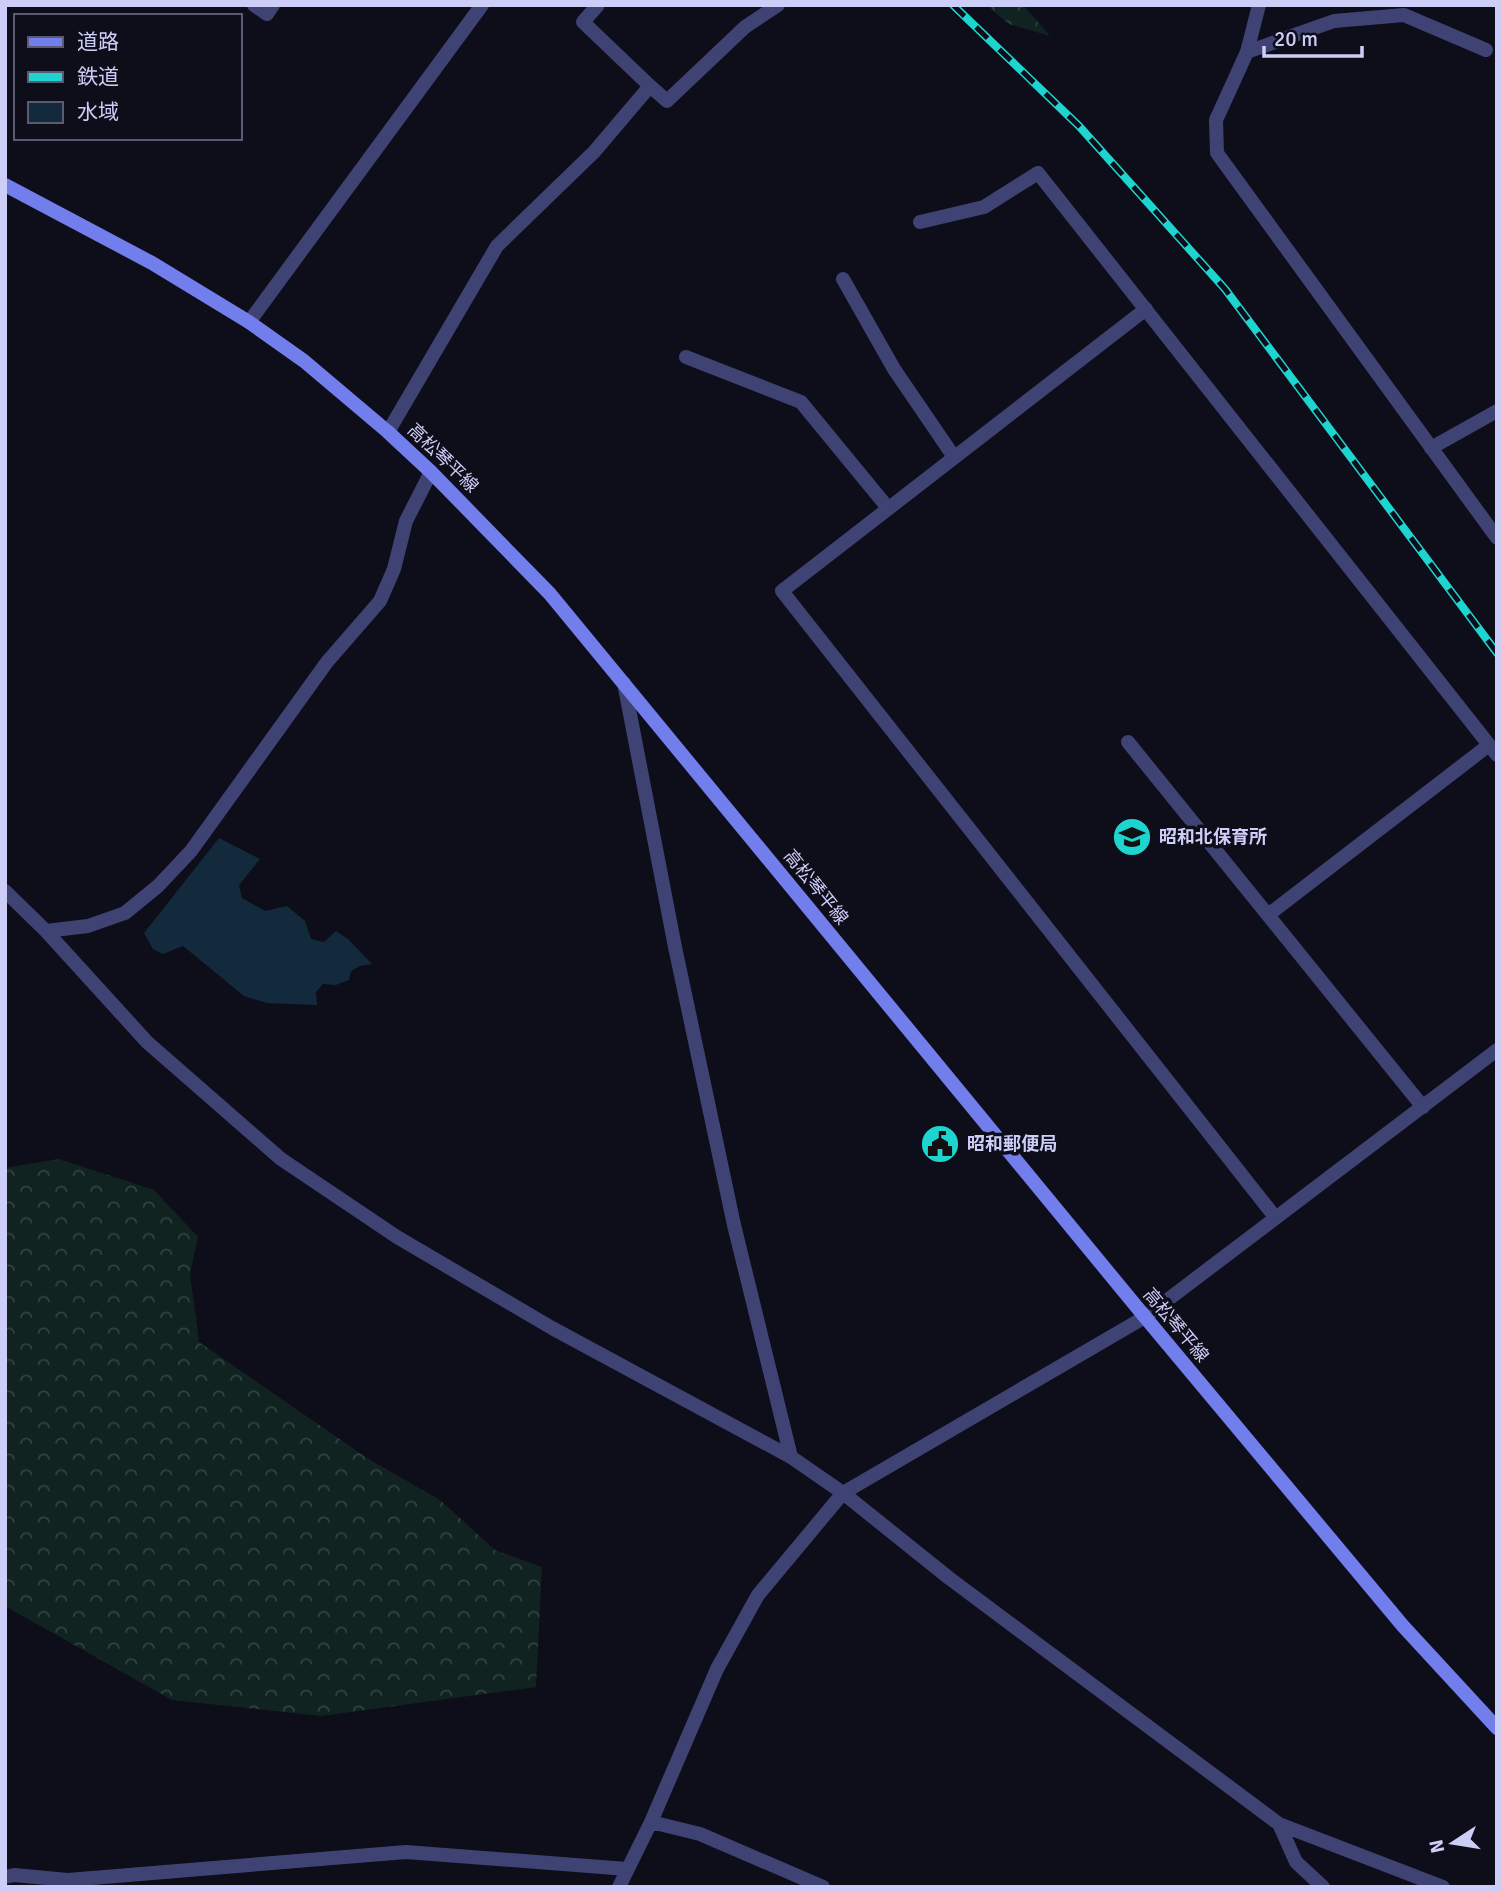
<svg xmlns="http://www.w3.org/2000/svg" width="1502" height="1892" viewBox="0 0 1502 1892" font-family="Signika,'Noto Sans JP',sans-serif">
	<style>
		.forest { fill: url(#forest-crowns) }
		.water { fill: #132a3d }
		.lines { fill: none; stroke-linecap: round; stroke-linejoin: round }
		.street { stroke: #3e4373; stroke-width: 14 }
		.secondary { stroke: #717eeb; stroke-width: 14 }
		.rail-casing { stroke: #1dd4cf; stroke-width: 8 }
		.rail { stroke: #0e0d1a; stroke-width: 5; stroke-dasharray: 16; stroke-linecap: butt }
		.labels { text-anchor: middle; dominant-baseline: central; stroke-width: 7; stroke-linejoin: round; paint-order: stroke }
		.street-label { font-size: 18px; fill: #cdcef8; stroke: #0e0d1a }
		.poi-label { font-size: 18px; font-weight: bold; fill: #cdcef8; stroke: #0e0d1a; text-anchor: start }
	</style>
	<defs>
		<pattern id="forest-crowns" width="20" height="18" patternUnits="userSpaceOnUse" patternTransform="scale(1.75)"><rect width="20" height="18" fill="#112320"/><path d="M2 6a3 3 0 1 1 6 0M12 15a3 3 0 1 1 6 0" fill="none" stroke="#324241"/></pattern>
	</defs>
	<rect width="100%" height="100%" fill="#0e0d1a"/>
	<path class="forest" d="M986,5H1023L1050,36L1009,24Z
		M59,1159L154,1190L198,1237L190,1274L199,1342L367,1458L440,1500L495,1550L542,1567L536,1687L321,1716L172,1700L5,1606V1168Z"/>
	<path class="water" d="M219,838L260,859L239,885L242,898L265,911L287,906L305,921L311,939L324,942L336,931L348,939L372,964L360,966L351,971L349,980L336,985L323,984L316,992L317,1005L267,1003L244,996L183,946L163,954L153,949L144,933Z"/>
	<g class="lines">
		<path class="street" d="M254,5L267,14L273,5
			M598,5L583,22L650,86
			M1486,50L1404,15L1334,21L1247,52L1216,120L1217,153L1497,538
			M1247,52L1259,5
			M920,222L984,207L1038,173L1497,755
			M843,279L894,369L954,457
			M1146,309L782,591L1275,1217
			M249,322L482,5
			M686,357L801,402L888,508
			M388,432L497,246L594,152L650,86L667,101L745,27L778,5
			M1431,448L1497,411
			M624,683L675,947L734,1225L791,1457
			M1128,742L1423,1107
			M5,891L46,931L147,1042L281,1159L397,1237L552,1328L791,1457L843,1493L949,1578L1279,1824L1443,1887
			M1268,915L1489,745
			M46,931L88,926L125,913L158,886L191,851L327,662L380,601L394,569L406,521L431,472
			M651,1822L700,1834L823,1887
			M1279,1824L1296,1862L1323,1887
			M5,1877L14,1875L68,1880L406,1852L627,1869
			M619,1887L651,1822L717,1669L758,1595L843,1493L1145,1317L1497,1050"/>
		<path class="secondary" d="M5,185L152,263L249,322L304,361L388,432L431,472L550,594L1145,1317L1403,1626L1497,1728"/>
		<g class="rail-casing">
			<path id="rail" d="M953,5L1079,126L1225,289L1497,653"/>
		</g>
		<use href="#rail" class="rail"/>
	</g>
	<defs>
		<g id="school-disc" transform="scale(2.0125)"><circle r="9.5" fill="#1dd4cf" stroke="#0e0d1a"/><path d="M0-5L7-2L0 1L-7-2ZM-4 1L0 2.5L4 1V4Q0 6-4 4Z" fill="#111"/></g>
		<g id="civic-disc" transform="scale(2.0125)"><circle r="9.5" fill="#1dd4cf" stroke="#0e0d1a"/><path d="M-.6-6.5H3V-4.5H.6V-3L4-1V1h2V6H-6V1h2V-1L-.6-3ZM-1.2 2.5V6h2.4V2.5Z" fill="#111"/></g>
	</defs>
	<g fill-rule="evenodd">
		<use href="#school-disc" x="1132" y="837"/>
		<use href="#civic-disc" x="940" y="1144"/>
	</g>
	<g class="labels">
		<g class="street-label">
			<text transform="translate(443 458) rotate(44)">高松琴平線</text>
			<text transform="translate(816 887) rotate(51)">高松琴平線</text>
			<text transform="translate(1176 1325) rotate(50)">高松琴平線</text>
		</g>
		<g class="poi-label">
			<text x="1159" y="837">昭和北保育所</text>
			<text x="967" y="1144">昭和郵便局</text>
		</g>
	</g>
	<rect width="1502" height="1892" fill="none" stroke="#cdcef8" stroke-width="14"/>
	<rect x="14" y="14" width="228" height="126" fill="#0e0d1a" stroke="#5a5a73" stroke-width="2"/>
	<rect x="28" y="37" width="35" height="10" fill="#717eeb" stroke="#5a5a73" stroke-width="2"/>
	<text x="77" y="49" font-size="21" fill="#cdcef8">道路</text>
	<rect x="28" y="72" width="35" height="10" fill="#1dd4cf" stroke="#5a5a73" stroke-width="2"/>
	<text x="77" y="84" font-size="21" fill="#cdcef8">鉄道</text>
	<rect x="28" y="102" width="35" height="21" fill="#132a3d" stroke="#5a5a73" stroke-width="2"/>
	<text x="77" y="119" font-size="21" fill="#cdcef8">水域</text>
	<g transform="translate(1453 1843) rotate(258)" stroke="#0e0d1a" stroke-width="5" paint-order="stroke">
	<path d="M0-5L12 26L0 18L-12 26Z" fill="#cdcef8"/>
	<text y="-10" font-size="19" font-weight="bold" text-anchor="middle" fill="#cdcef8">N</text>
	</g>
	<path d="M1264 46v10h98v-10" fill="none" stroke="#cdcef8" stroke-width="3.5"/>
	<text x="1274" y="46" font-size="21" fill="#cdcef8" stroke="#0e0d1a" stroke-width="5" paint-order="stroke">20 m</text>
</svg>
